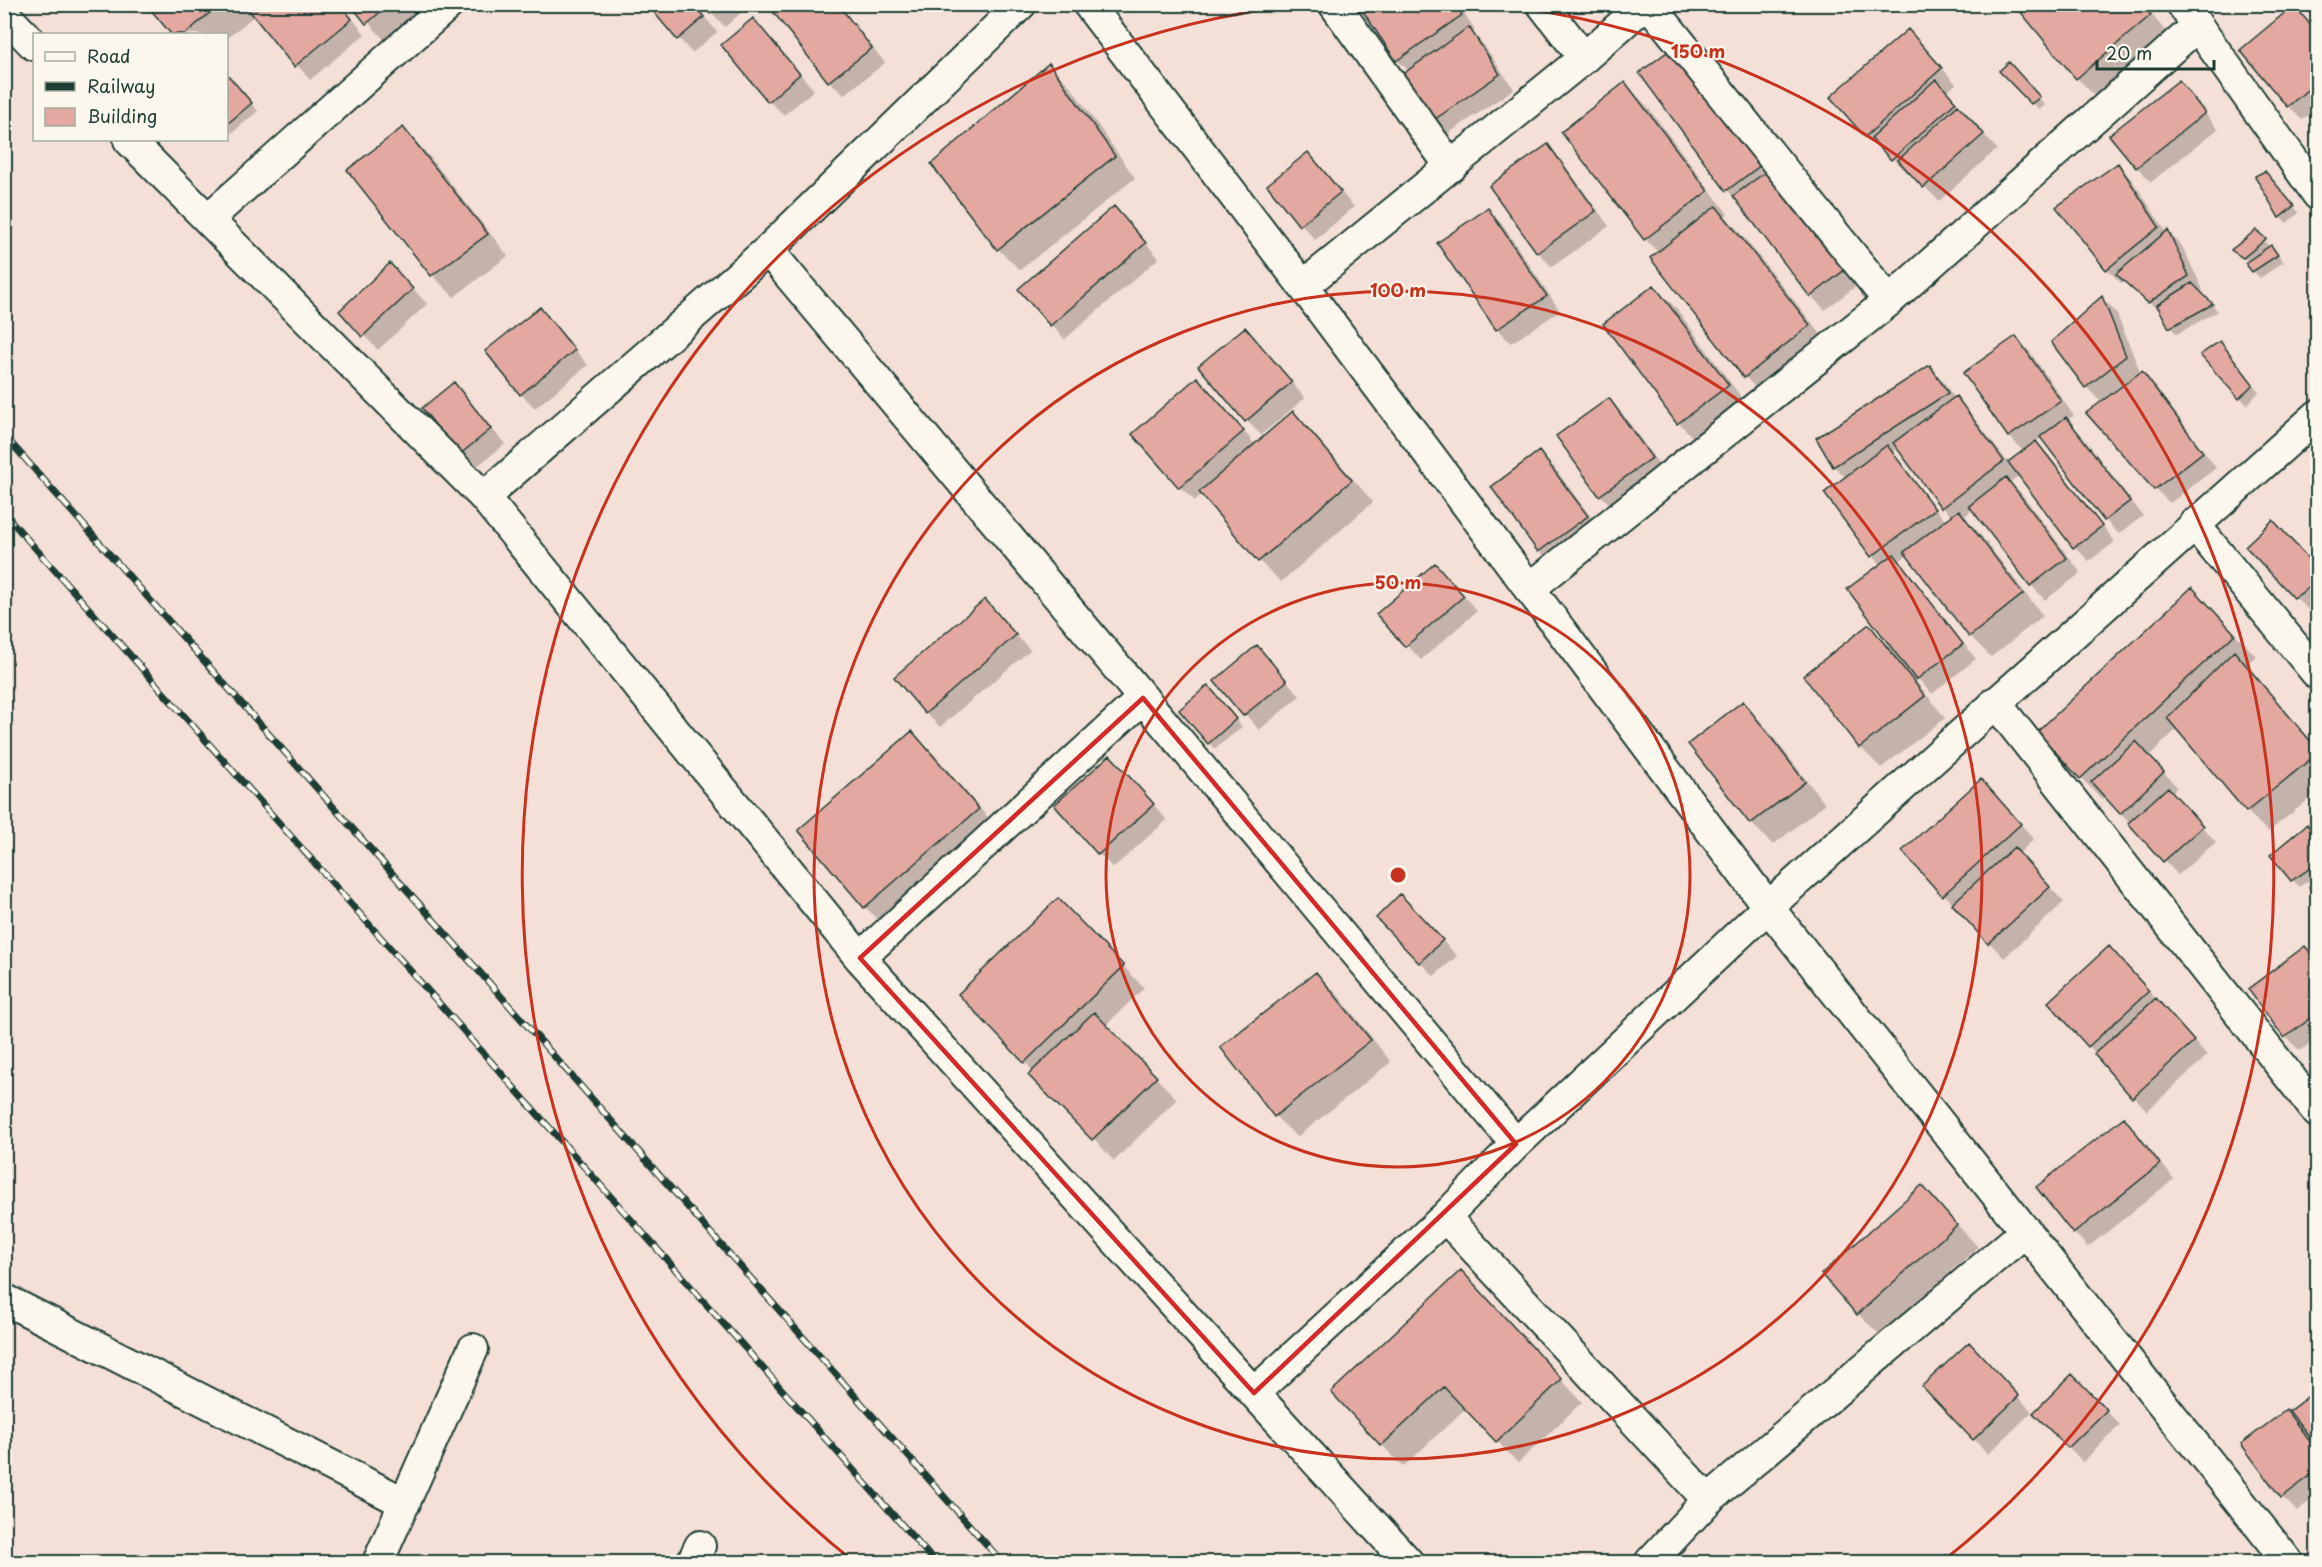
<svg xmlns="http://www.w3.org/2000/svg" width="2322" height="1567" viewBox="0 0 2322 1567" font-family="'Playpen Sans',sans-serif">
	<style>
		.shadow { fill: #0003; fill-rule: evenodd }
		.building { fill: #e3a9a1; stroke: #1f3d34; stroke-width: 1.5 }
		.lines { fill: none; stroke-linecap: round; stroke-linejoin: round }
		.minor-casing { stroke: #1f3d34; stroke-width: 34 }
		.minor { stroke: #fbf7ec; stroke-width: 30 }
		.rail-casing { stroke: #1f3d34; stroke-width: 7 }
		.rail { stroke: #fbf7ec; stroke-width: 4.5; stroke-dasharray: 14; stroke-linecap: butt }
		.marked { fill: none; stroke: #d62828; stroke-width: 4.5; stroke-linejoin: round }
		.ring { fill: none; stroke: #c8321e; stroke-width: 3 }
		.centre { fill: #c8321e; stroke: #fbf7ec; stroke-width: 3 }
		.ring-label { font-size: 18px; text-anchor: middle; font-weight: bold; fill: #c8321e; stroke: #fbf7ec; stroke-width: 4.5; stroke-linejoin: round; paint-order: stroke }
	</style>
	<rect width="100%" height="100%" fill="#f4e0d6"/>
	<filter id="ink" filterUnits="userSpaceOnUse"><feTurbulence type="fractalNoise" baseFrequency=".0167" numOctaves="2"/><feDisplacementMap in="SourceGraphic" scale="12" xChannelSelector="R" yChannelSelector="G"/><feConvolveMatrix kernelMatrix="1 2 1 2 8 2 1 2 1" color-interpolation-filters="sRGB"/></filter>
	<g filter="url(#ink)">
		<path class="shadow" d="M147,4H340L365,34L310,80L255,15L226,39V34H173Z
			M352,4H438L389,45Z
			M649,4H694L717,32L692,53Z
			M704,4H751L725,27Z
			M769,4H839L885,63L844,95L829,81Z
			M1360,4H1458L1475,30L1472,32L1483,44L1514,89L1446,135L1432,121L1409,71L1397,60Z
			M2016,4H2143L2171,38L2098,99L2077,78Z
			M2270,4H2318V13L2296,9L2318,33V108L2302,120L2288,106L2292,8Z
			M753,20L814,90L784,115L769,101Z
			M1922,45L1956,84L1946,92L1997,149L1939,201L1909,171L1907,173L1883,148L1880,150L1866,136Z
			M1675,48L1860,283L1825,310L1811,296L1742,205L1727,190L1641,74Z
			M1049,65L1071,87L1135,178L1020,270L998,249Z
			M2001,71H2015L2045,105L2039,110Z
			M227,76L258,111L232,133L226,127Z
			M2179,82L2218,129L2151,182L2137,167Z
			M1625,84L1647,106L1728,214L1725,216L1738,230L1831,347L1766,398L1745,377L1659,253L1645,239L1563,132Z
			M403,129L425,151L508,256L454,297L432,275L349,170Z
			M1548,146L1562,161L1609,226L1552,267L1538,252L1491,187Z
			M1308,154L1354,207L1315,240L1269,186Z
			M2118,165L2132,180L2167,233L2168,232L2182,246L2203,290L2200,292L2218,311L2177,334L2170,327L2164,315L2124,281L2121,283L2107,269Z
			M2272,179L2299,213L2287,223L2280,217Z
			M1114,208L1159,258L1065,339L1051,325Z
			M1487,210L1502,224L1560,311L1511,343L1497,329Z
			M2256,232L2284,262L2260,278L2253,271L2249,262L2233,250Z
			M404,279L427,304L378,350L341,311Z
			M1654,287L1676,308L1749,408L1700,445L1679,423L1605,324Z
			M2102,298L2116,312L2141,374L2156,387L2216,468L2170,503L2155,489L2102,403L2086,387L2053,342Z
			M540,309L588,365L535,408L521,394Z
			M1245,329L1305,398L1261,435L1247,421Z
			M2016,338L2030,352L2074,416L2067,420L2080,433L2143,516L2119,534L2105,520L2042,438L2035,442L2050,457L2115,542L2089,561L2075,547L2020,475L2010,482L2021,493L2081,573L2045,600L2031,585L1973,509L1964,517L1980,534L2043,616L1991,657L1970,636L1908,555L1899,561L1976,659L1932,694L1917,678L1915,680L1945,718L1881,768L1860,747L1868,626L1894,651L1896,650L1882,565L1873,556L1826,493L1846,478L1834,466L1930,367L1944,382L1955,399L1970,413L2009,464L2024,452L2009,436ZM1898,448L1943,507L1952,517L1946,522L1892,452Z
			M2220,343L2259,392L2247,405L2203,355Z
			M1197,379L1256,445L1293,413L1314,434L1373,502L1281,582L1259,561L1202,494L1195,501L1180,487Z
			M454,384L505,444L475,468L460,454Z
			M1609,400L1623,414L1665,473L1615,509L1600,495Z
			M1539,453L1554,467L1601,531L1554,566L1539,551L1493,488Z
			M2247,546L2318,570V606L2310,612Z
			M1449,579L1477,611L1421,660L1378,614Z
			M2192,589L2256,656L2246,665L2318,748V792L2268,832L2247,811L2178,728L2149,756L2177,787L2171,793L2216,842L2178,875L2105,796L2102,799L2081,778Z
			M985,601L1030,650L940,727L926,713Z
			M1257,647L1300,696L1259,730L1217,681Z
			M1215,694L1242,727L1215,749L1209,743Z
			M1743,703L1764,725L1825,804L1773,845L1751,823L1690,745Z
			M912,733L934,754L1000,832L887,929L865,907L800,830Z
			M1124,771L1167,820L1113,868L1099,854Z
			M1995,795L2034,839L2018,854L2064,902L2004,958L1904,851Z
			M2307,826L2318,839V874L2299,887L2272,855Z
			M1414,911L1457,956L1434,976L1420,962Z
			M1080,921L1144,988L1105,1026L1177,1099L1114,1161L1025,1062Z
			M2305,948L2318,960V1038L2300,1051L2286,1037Z
			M2123,962L2207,1056L2147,1111L2050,1002Z
			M1316,974L1338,995L1391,1062L1297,1137L1275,1116Z
			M2124,1119L2138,1134L2174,1179L2088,1247L2074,1233Z
			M1922,1187L1978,1247L1880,1335L1858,1314Z
			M1483,1294L1582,1402L1518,1463L1466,1408L1403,1467L1382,1445Z
			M1983,1358L2032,1412L1988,1454L1924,1386Z
			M2072,1376L2120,1425L2083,1462L2035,1413Z
			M2286,1412L2302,1428L2303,1427L2318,1450V1495L2297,1511L2282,1497Z"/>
		<path class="building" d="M146,4H220L185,34H171Z
			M244,4H340L352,19L294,67Z
			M350,4H390L366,24Z
			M647,4H693L704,17L677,40Z
			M702,4H721L710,14Z
			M767,4H838L872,48L828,82Z
			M1358,4H1455L1462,15L1396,61Z
			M2014,4H2141L2151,15L2076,79Z
			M2294,5L2318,34V81L2287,107L2240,50Z
			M753,18L800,74L768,102L721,45Z
			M1469,27L1500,74L1431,122L1400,76Z
			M1908,29L1942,68L1865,137L1830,97Z
			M1675,46L1765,162L1726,191L1639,73Z
			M2009,62L2040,97L2031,104L1999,71Z
			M1049,63L1115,156L997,250L931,164Z
			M227,74L252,103L226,125V74Z
			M1936,79L1956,102L1891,160L1871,138Z
			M2179,80L2205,113L2136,168L2109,135Z
			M1625,82L1708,191L1644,240L1561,132Z
			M1958,105L1984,134L1923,188L1898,160Z
			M403,127L488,234L431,276L347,170Z
			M1548,144L1596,211L1537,253L1489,186Z
			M1308,152L1341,192L1299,226L1267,185Z
			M2118,163L2159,227L2106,270L2056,207Z
			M1771,168L1847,268L1810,297L1733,196Z
			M2265,171L2294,206L2279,218L2255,176Z
			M1114,206L1146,243L1050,326L1018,289Z
			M1716,206L1810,325L1744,378L1650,258Z
			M1488,208L1547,296L1496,330L1437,243Z
			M2168,230L2189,276L2148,303L2116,274Z
			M2256,230L2266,239L2243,258L2231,250Z
			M2271,245L2278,255L2252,272L2245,263Z
			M390,263L413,289L362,337L339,311Z
			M2192,283L2213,304L2169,328L2157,305Z
			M1654,285L1729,385L1677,424L1603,324Z
			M2102,296L2126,356L2085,388L2051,342Z
			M540,307L575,350L520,395L485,351Z
			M1245,327L1292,382L1245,422L1198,366Z
			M2016,336L2061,401L2008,437L1963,373Z
			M2220,341L2253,384L2239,399L2200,355Z
			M1930,365L1948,393L1833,467L1816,438Z
			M2142,371L2203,452L2154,490L2086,413Z
			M1197,377L1244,431L1179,488L1132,434Z
			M454,382L491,429L459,455L422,408Z
			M1956,396L2004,461L1941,508L1893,443Z
			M1609,398L1652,458L1599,496L1556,436Z
			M1293,411L1352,480L1258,562L1199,492Z
			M2066,417L2130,501L2104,521L2040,437Z
			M2036,441L2102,526L2073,548L2008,462Z
			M1887,445L1935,509L1871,557L1824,493Z
			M1539,451L1588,516L1538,552L1491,487Z
			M2006,477L2067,558L2030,586L1969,506Z
			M1959,510L2023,594L1969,637L1904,552Z
			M2273,520L2318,569V581L2294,598L2245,546Z
			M1894,554L1963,644L1916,680L1847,589Z
			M1435,563L1464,596L1405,647L1376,614Z
			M2192,587L2235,634L2080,779L2037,732Z
			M985,599L1016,635L925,714L894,677Z
			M1869,624L1925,696L1859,748L1803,676Z
			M1257,645L1287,681L1243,716L1214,681Z
			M2234,651L2318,750V753L2246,812L2167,718Z
			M1208,685L1236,719L1208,744L1179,710Z
			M1743,701L1805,782L1750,824L1688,744Z
			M912,731L979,809L864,908L798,830Z
			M2136,741L2164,772L2120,814L2091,782Z
			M1110,755L1154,804L1098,855L1054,805Z
			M1981,779L2021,824L1942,896L1902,851Z
			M2168,787L2203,826L2163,862L2128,823Z
			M2307,824L2318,841V863L2291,881L2270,855Z
			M2014,847L2050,887L1988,944L1952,904Z
			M2318,880V900L2309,887Z
			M1400,894L1443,940L1419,963L1376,918Z
			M1058,898L1124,966L1024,1063L958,994Z
			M2318,933V947L2311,938Z
			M2109,946L2149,991L2088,1047L2048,1002Z
			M2305,946L2318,962V1013L2284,1038L2248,989Z
			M1316,972L1371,1040L1274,1117L1220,1047Z
			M2156,998L2194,1041L2132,1098L2094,1054Z
			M1094,1012L1157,1077L1092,1140L1028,1075Z
			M2124,1117L2160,1164L2073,1234L2036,1187Z
			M1922,1185L1957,1225L1857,1315L1821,1274Z
			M1461,1270L1562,1379L1496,1442L1444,1387L1381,1446L1331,1392Z
			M1969,1342L2019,1396L1973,1440L1922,1386Z
			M2072,1374L2107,1410L2068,1448L2033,1413Z
			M2318,1389V1447L2289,1411Z
			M2286,1410L2318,1452V1470L2281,1498L2241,1444Z
			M1946,1555L1952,1562H1937Z"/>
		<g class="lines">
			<g class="minor-casing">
				<path id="minor" d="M1088,4L1303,286L1768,907L1516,1144L1445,1217L1254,1393L1408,1562
					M1334,4L1451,167
					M1542,4L1584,58
					M1649,4L1889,301
					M2182,4L2318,195
					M4,14L34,45
					M129,140L484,497
					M208,219L449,4
					M768,250L1021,4
					M1303,286L1584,58L1645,4
					M2194,524L2318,675
					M1529,589L1889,301L2197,26
					M1995,702L2318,1113
					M860,958L1143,698
					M1445,1217L1708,1500L2026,1231
					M4,1299L405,1503
					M1254,1393L860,958L484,497L768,250L1516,1144
					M378,1562L473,1349
					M692,1562L700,1546
					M1650,1562L1708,1500
					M2288,1562L1768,907L2318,415"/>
			</g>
			<use href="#minor" class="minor"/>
			<g class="rail-casing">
				<path id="rail" d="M4,435L1002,1562
					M4,513L935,1562"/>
			</g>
			<use href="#rail" class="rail"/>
		</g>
	</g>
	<path class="marked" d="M1143,698L1516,1144L1254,1393L860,958Z"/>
	<g class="ring">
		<circle cx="1398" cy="875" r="292"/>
		<circle cx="1398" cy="875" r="584"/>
		<path d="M853 1561A876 876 0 0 1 1299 5M1497 5A876 876 0 0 1 1943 1561"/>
	</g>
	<circle cx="1398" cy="875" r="9" class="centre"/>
	<g class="ring-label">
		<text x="1698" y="58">150 m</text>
		<text x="1398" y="297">100 m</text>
		<text x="1398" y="589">50 m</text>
	</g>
	<rect width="2322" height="1567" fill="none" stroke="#fbf7ec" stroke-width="24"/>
	<rect x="12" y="12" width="2298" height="1543" fill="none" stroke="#1f3d34" stroke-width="2" filter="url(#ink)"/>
	<rect x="33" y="33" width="195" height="108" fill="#fbf7ec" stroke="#a3ada2" stroke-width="1.5"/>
	<rect x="45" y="52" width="30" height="9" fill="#fbf7ec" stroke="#a3ada2" stroke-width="1.5"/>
	<text x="87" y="63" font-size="18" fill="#1f3d34">Road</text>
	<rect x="45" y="82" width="30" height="9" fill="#1f3d34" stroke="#a3ada2" stroke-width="1.5"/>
	<text x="87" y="93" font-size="18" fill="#1f3d34">Railway</text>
	<rect x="45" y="108" width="30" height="18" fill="#e3a9a1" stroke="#a3ada2" stroke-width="1.5"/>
	<text x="87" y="123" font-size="18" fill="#1f3d34">Building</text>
	<path d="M2097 60v9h117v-9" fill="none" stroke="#1f3d34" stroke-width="3"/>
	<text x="2106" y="60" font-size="18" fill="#1f3d34" stroke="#fbf7ec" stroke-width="4.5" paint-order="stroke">20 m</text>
</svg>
